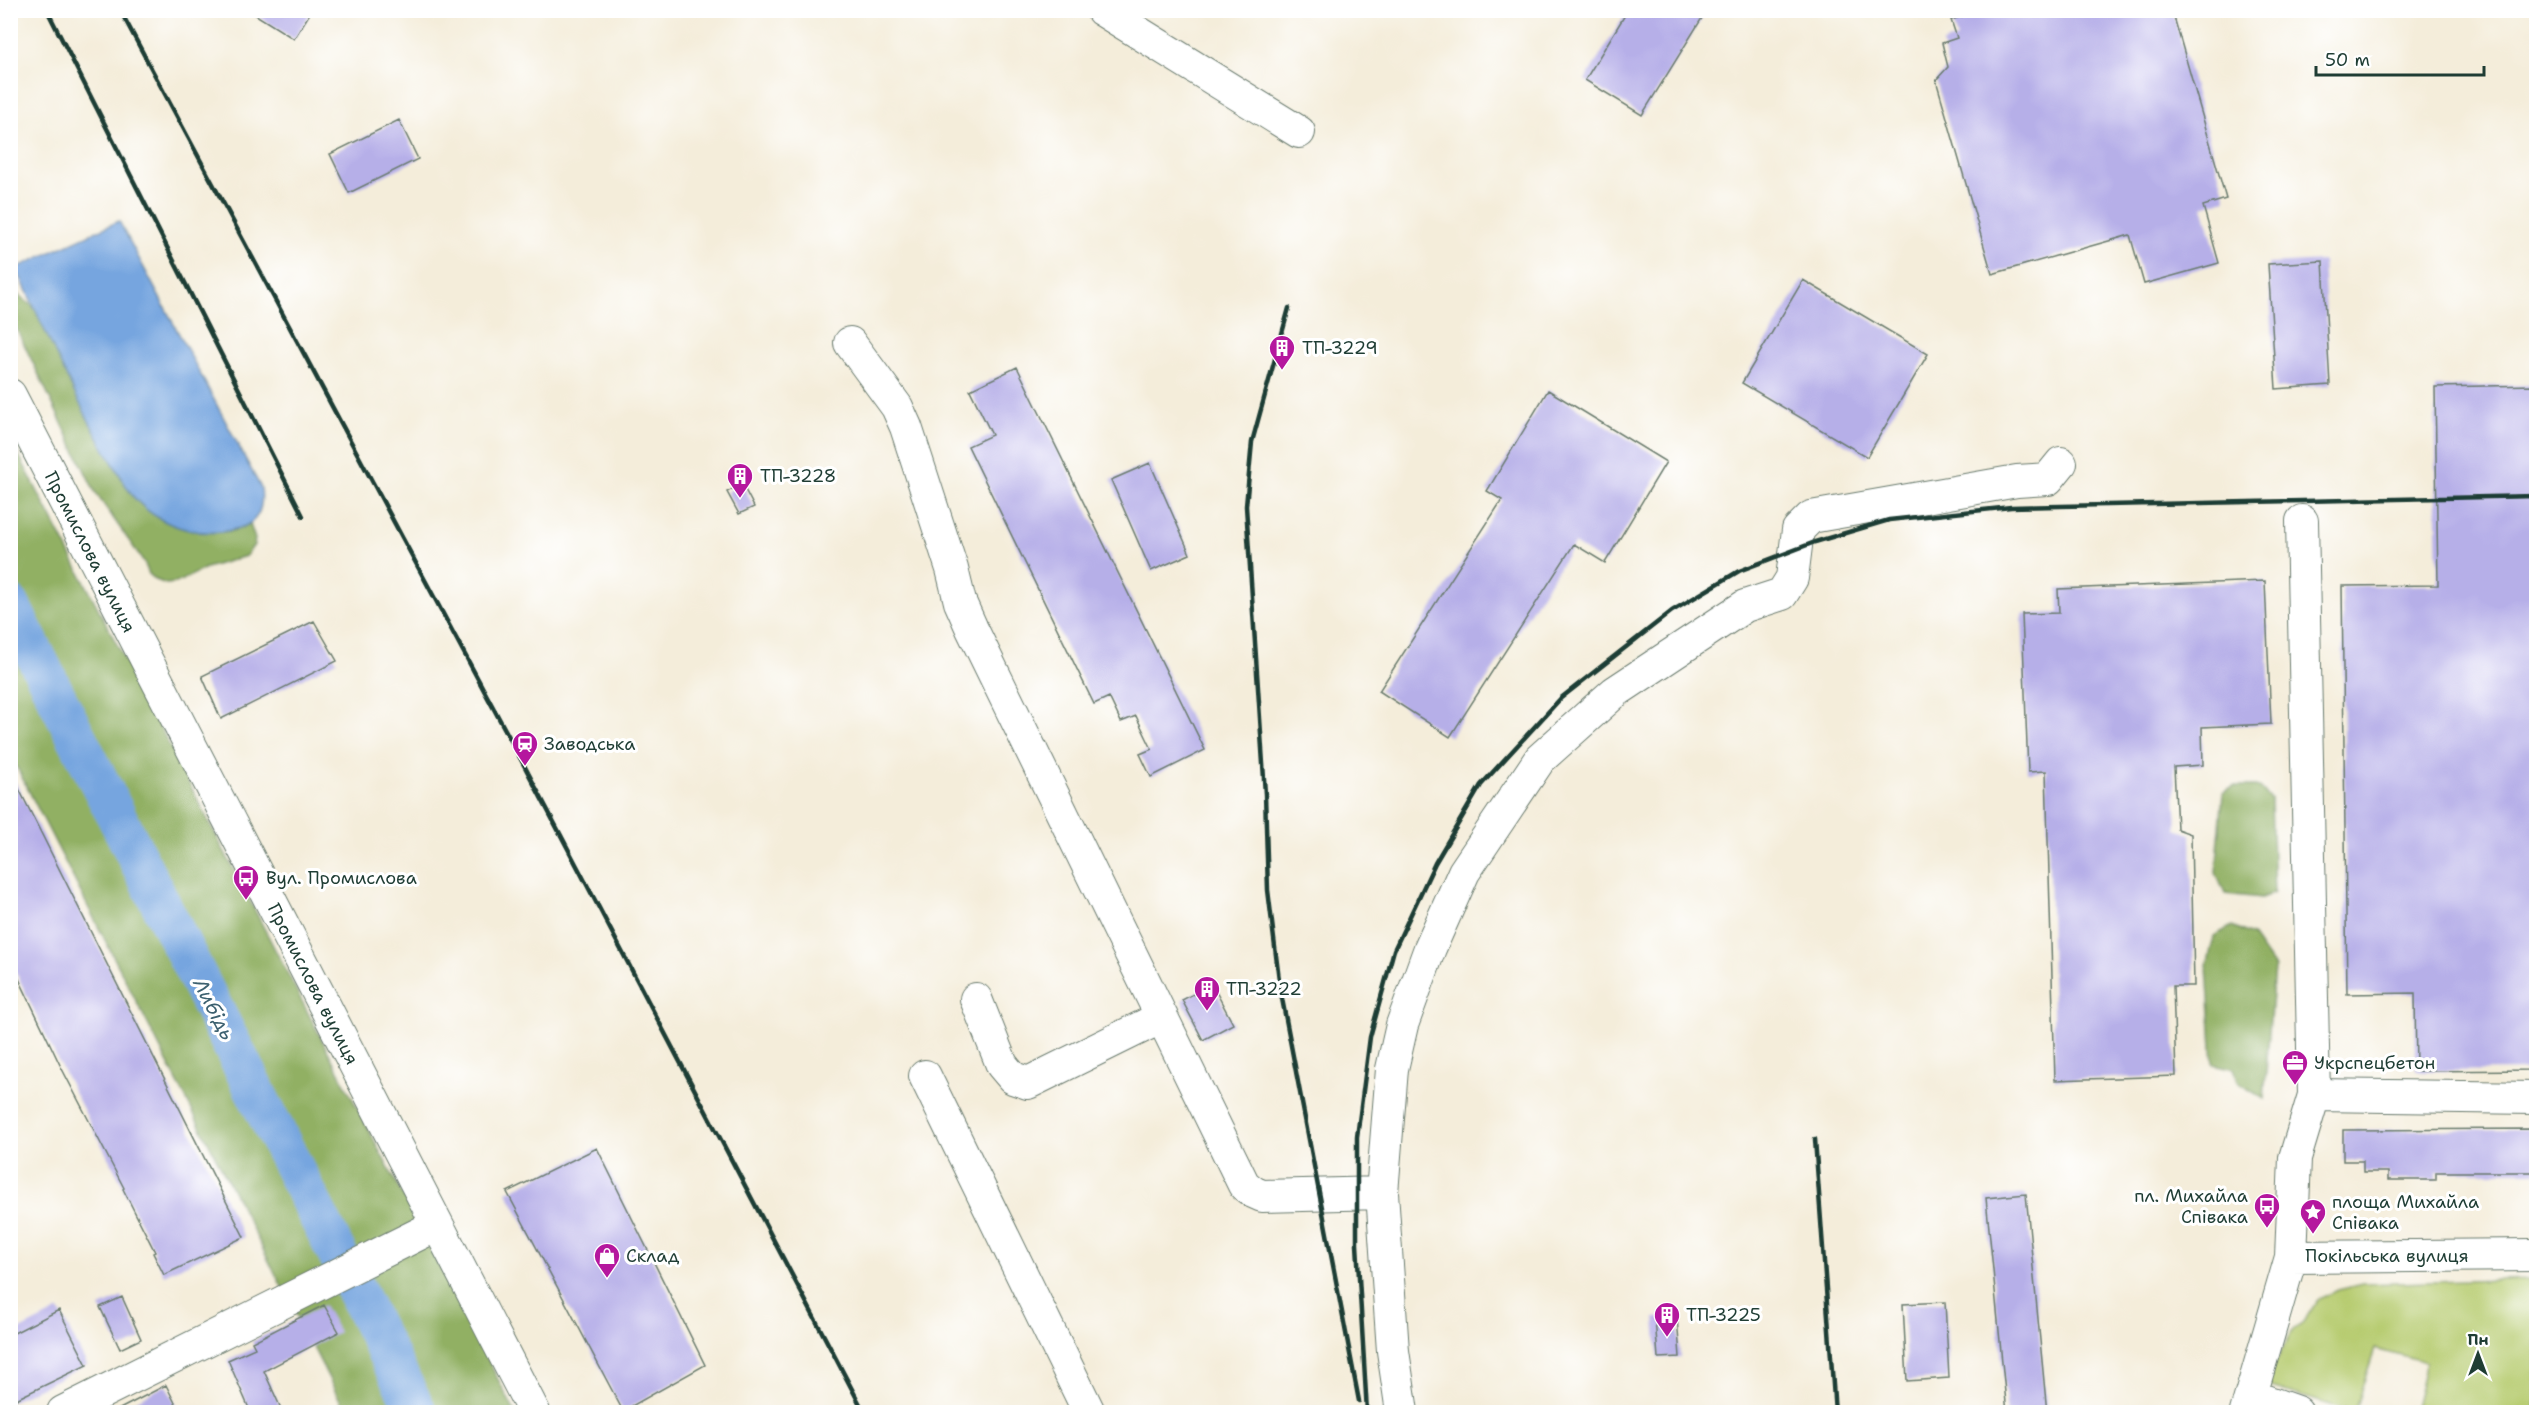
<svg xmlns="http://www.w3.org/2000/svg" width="2547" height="1423" viewBox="0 0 2547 1423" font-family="'Shantell Sans',sans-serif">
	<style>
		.green { fill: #b7cc71; stroke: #6b8452; stroke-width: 1.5 }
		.forest { fill: #91b063; stroke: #58764c; stroke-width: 1.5 }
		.water { fill: #76a5df; stroke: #4a718a; stroke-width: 1.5 }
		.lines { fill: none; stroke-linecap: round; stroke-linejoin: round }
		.river { stroke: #76a5df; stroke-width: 40 }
		.building { fill: #b6afe8 }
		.minor-casing { stroke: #6a7b6e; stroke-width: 34 }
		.minor { stroke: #fff; stroke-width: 32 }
		.rail { stroke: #1f3d34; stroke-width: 4.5 }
		.labels { text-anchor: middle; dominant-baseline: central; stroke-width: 6; stroke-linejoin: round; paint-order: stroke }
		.poi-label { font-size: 18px; fill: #1f3d34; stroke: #fff; text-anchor: start }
		.street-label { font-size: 18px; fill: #1f3d34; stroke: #fff }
		.water-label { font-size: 20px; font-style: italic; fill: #3d6170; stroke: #fff }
	</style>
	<rect width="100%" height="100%" fill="#fff"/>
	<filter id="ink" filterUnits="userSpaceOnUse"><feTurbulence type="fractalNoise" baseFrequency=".0167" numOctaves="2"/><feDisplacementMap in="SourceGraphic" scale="12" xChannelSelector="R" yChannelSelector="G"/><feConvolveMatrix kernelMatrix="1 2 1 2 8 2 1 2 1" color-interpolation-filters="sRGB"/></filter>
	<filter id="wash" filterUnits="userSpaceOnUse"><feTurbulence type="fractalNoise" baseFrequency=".008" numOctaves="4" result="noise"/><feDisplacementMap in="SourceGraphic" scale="24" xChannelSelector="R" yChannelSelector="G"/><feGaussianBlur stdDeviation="1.35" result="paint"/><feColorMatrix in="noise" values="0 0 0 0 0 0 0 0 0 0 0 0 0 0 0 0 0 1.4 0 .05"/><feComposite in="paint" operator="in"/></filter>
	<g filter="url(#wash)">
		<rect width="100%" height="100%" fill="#f4edda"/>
		<path class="green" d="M2536,1279V1412H2414L2426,1362L2375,1348L2354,1412L2268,1386L2272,1369L2293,1330L2303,1322L2317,1300L2337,1290L2362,1284Z"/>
		<path class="forest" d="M16,293L36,309L99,440L229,532L250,524L255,539L254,545L246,556L206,568L176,583L166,584L156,580L149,574L144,562L95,492L11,317V294Z
			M10,438L515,1412H346L11,756Z
			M2235,786H2256L2271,798L2274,893L2261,898L2225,894L2216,873L2223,793Z
			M2232,926L2252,935L2274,967L2264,1099L2239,1083L2234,1069L2213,1064L2207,966L2214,936Z"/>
		<path class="water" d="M119,221L261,488C263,503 261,519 245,526C207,541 164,529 136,500C127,490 121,476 114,465C76,403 47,334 16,268Z"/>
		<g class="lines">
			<path class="river" d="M10,605L417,1412"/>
		</g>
		<g id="blocks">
			<path class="building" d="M248,10H312L294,39Z
				M1628,10H1707L1642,115L1585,80Z
				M1969,10H2172L2226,199L2203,206L2219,263L2144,284L2130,235L1992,274L1936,80L1948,67L1942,43L1957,38L1951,20L1970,14Z
				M399,120L418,159L349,193L330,154Z
				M2323,261L2330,385L2276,389L2268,264Z
				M1803,280L1928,354L1867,457L1742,383Z
				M1017,367L1205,750L1151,777L1140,754L1152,749L1136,716L1121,722L1109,697L1094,704L968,446L992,435L970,390Z
				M2536,385V1070L2416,1071L2415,993L2347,994L2342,586L2438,585L2435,387Z
				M1548,390L1666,462L1605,563L1574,544L1450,737L1379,691L1502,500L1487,491Z
				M1150,463L1190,554L1151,571L1111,480Z
				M742,484L754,507L739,514L727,492Z
				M2265,581L2271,724L2202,727L2203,765L2174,767L2177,829L2191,834L2194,986H2173L2176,1076L2055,1080L2046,771L2028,772L2022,614L2059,613L2058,589Z
				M314,621L337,661L221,719L202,676Z
				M10,771L244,1237L164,1275L153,1253L155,1252L123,1189L124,1188L61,1067L10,960Z
				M1212,984L1233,1024L1203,1040L1182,1000Z
				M2536,1129V1172H2436V1180H2388V1172H2363V1161H2343V1130Z
				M597,1148L705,1365L623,1411L507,1192Z
				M2026,1194L2047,1413H2007L1986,1198Z
				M122,1297L141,1339L120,1349L100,1307Z
				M1945,1302L1949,1378L1907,1381L1903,1304Z
				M324,1305L339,1332L264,1371L283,1413H251L228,1360L255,1348L252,1342Z
				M59,1310L87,1365L10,1402V1335Z
				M1677,1317L1680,1357L1658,1358L1655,1318Z
				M166,1385L177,1407L167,1413H112Z"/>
		</g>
	</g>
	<g filter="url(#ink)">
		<use href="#blocks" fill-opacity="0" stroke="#6a7b6e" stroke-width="1.5"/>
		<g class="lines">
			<g class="minor-casing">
				<path id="minor" d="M1102,10L1299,132
					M850,343L897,407L906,427L952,569L960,602L972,629L1244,1185L1253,1192L1262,1196L1382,1193
					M10,395L534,1412
					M976,999L1002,1065L1013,1078L1028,1083L1162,1017
					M925,1076L1089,1412
					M2314,1095L2536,1098
					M2291,1257L2536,1255
					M2251,1396L2297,1412
					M63,1412L437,1225
					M1402,1412L1393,1351L1382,1193L1392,1069L1402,1025L1430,948L1464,872L1540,759L1615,692L1745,606L1782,594L1792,578L1798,530L1811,517L2017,481L2048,479L2061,463
					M2246,1412L2291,1257L2295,1158L2314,1095L2302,521"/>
			</g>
			<use href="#minor" class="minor"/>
			<path class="rail" d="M47,10L303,516
				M120,10L525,767L864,1412
				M1289,308L1252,442L1246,506L1265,794L1268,890L1280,988L1359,1401
				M1815,1139L1835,1412
				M1367,1412L1357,1244V1137L1370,1037L1394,950L1435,863L1481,785L1561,698L1672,611L1739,571L1815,542L1889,520L2011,507L2536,496"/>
		</g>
	</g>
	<defs>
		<g id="building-pin" transform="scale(1.35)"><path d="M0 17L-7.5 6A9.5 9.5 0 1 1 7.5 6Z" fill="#b5179e" stroke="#fff"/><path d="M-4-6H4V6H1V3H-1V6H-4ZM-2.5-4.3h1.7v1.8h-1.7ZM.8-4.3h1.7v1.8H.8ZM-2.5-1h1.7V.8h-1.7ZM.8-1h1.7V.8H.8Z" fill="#fff"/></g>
		<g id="station-pin" transform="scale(1.35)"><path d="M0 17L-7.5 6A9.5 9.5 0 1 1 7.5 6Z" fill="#b5179e" stroke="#fff"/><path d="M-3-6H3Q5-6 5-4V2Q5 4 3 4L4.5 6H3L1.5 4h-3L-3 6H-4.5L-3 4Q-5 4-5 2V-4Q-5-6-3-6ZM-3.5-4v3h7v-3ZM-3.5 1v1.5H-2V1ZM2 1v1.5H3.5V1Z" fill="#fff"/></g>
		<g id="bus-pin" transform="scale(1.35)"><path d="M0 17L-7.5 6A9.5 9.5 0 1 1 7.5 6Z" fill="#b5179e" stroke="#fff"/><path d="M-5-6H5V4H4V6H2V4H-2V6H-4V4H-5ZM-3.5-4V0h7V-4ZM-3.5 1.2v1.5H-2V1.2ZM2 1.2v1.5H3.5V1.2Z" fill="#fff"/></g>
		<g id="office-pin" transform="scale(1.35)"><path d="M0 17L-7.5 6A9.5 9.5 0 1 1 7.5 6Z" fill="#b5179e" stroke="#fff"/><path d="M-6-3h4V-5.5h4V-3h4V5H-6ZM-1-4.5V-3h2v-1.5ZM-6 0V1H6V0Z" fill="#fff"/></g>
		<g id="sight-pin" transform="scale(1.35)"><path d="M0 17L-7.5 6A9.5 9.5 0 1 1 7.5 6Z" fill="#b5179e" stroke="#fff"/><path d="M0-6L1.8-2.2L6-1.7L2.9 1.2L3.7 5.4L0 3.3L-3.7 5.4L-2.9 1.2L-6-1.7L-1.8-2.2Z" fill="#fff"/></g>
		<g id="shop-pin" transform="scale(1.35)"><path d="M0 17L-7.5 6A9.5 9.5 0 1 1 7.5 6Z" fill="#b5179e" stroke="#fff"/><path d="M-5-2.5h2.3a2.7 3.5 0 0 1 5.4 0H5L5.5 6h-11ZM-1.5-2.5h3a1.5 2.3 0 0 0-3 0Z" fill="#fff"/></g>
	</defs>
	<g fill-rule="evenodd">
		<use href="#building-pin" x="1282" y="348"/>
		<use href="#building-pin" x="740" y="476"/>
		<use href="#station-pin" x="525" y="744"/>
		<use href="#bus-pin" x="246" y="878"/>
		<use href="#building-pin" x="1207" y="989"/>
		<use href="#office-pin" x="2295" y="1063"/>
		<use href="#bus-pin" x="2267" y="1206"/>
		<use href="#sight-pin" x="2313" y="1212"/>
		<use href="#shop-pin" x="607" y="1256"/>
		<use href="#building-pin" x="1667" y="1315"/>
	</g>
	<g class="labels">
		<g class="poi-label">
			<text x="1302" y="348">ТП-3229</text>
			<text x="760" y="476">ТП-3228</text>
			<text x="544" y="744">Заводська</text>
			<text x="266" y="878">Вул. Промислова</text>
			<text x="1226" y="989">ТП-3222</text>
			<text x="2314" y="1063">Укрспецбетон</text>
			<text x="2248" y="1196" text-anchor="end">пл. Михайла<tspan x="2248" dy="21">Співака</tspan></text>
			<text x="2332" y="1202">площа Михайла<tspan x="2332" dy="21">Співака</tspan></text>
			<text x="626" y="1256">Склад</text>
			<text x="1686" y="1315">ТП-3225</text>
		</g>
		<g class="street-label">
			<text transform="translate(90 552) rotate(63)">Промислова вулиця</text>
			<text transform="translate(313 984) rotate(63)">Промислова вулиця</text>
			<text x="2387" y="1256">Покільська вулиця</text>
		</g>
		<g class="water-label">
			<text transform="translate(214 1009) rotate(63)">Либідь</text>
		</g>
	</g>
	<rect width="2547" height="1423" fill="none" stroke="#fff" stroke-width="36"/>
	<g transform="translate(2478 1354)" stroke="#ffffff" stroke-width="4.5" paint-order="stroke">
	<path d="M0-4.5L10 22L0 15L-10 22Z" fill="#1f3d34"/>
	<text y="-9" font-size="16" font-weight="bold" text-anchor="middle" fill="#1f3d34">Пн</text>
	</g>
	<path d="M2316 66v9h168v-9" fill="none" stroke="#1f3d34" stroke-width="3"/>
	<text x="2325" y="66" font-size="18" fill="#1f3d34" stroke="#ffffff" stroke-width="4.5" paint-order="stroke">50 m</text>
</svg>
